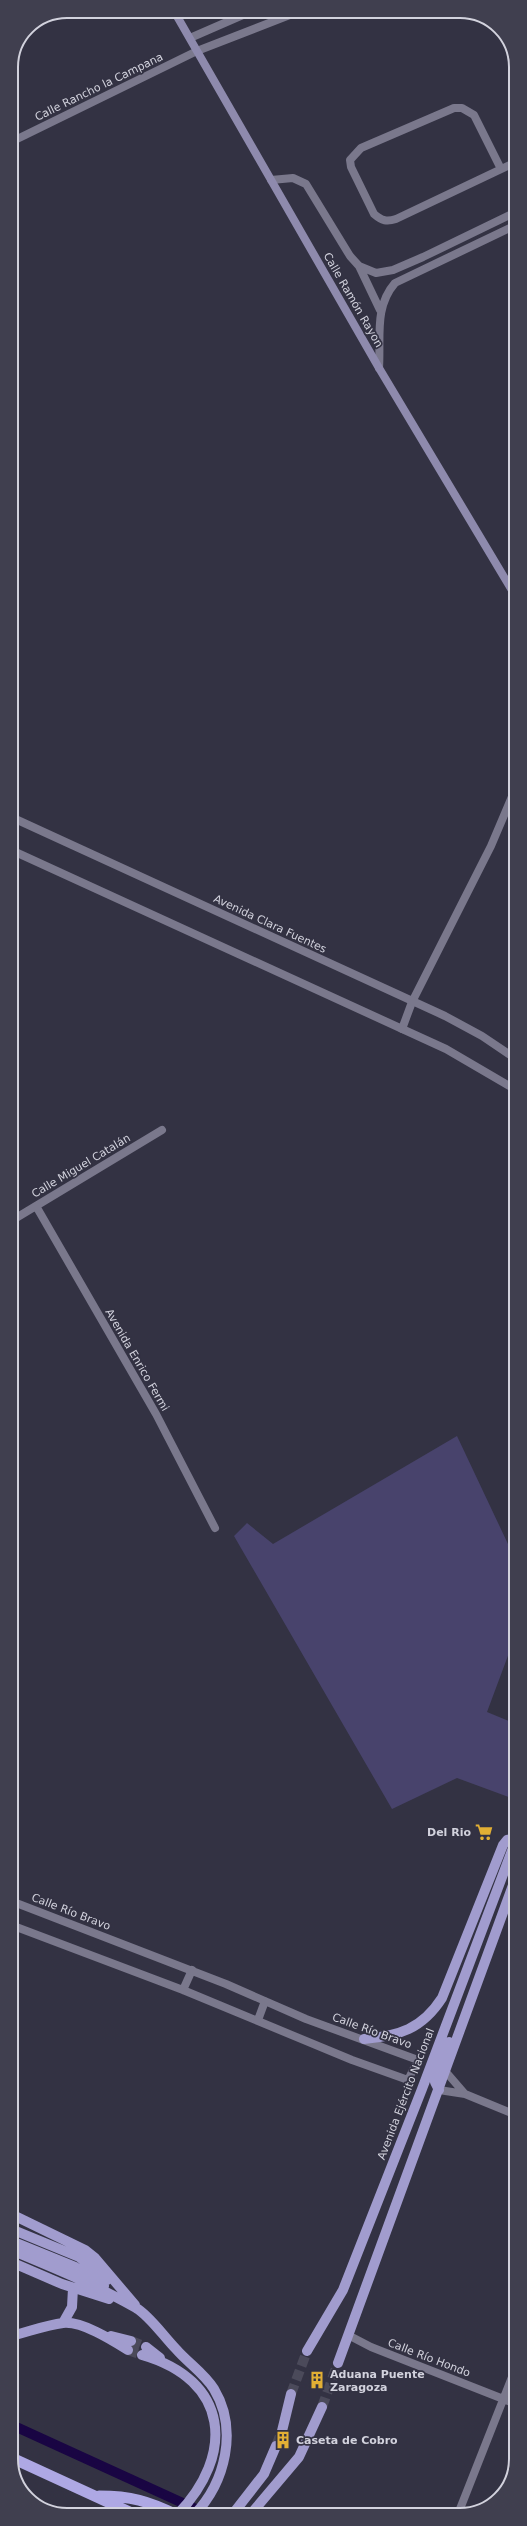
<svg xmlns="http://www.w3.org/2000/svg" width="527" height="2526" viewBox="0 0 527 2526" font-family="'DejaVu Sans',sans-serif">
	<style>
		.green { fill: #48436c }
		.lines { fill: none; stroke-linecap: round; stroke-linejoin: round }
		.canal { stroke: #190543; stroke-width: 10 }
		.primary-tunnel { stroke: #4b4a5a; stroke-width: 10; stroke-dasharray: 10 5; stroke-linecap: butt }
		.minor { stroke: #7a788c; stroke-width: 8 }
		.tertiary { stroke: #7a788c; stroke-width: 8 }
		.secondary { stroke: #8e8aad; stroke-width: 8 }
		.primary { stroke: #a19cce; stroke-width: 10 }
		.trunk { stroke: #aea8e4; stroke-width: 11 }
		.labels { text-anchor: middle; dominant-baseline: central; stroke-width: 3.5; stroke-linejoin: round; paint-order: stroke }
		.street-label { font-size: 11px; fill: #d2d2dd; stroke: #333243 }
		.poi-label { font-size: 11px; font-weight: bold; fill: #d2d2dd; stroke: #333243; text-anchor: start }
		.rim { fill: none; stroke: #d2d2dd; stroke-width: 2 }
	</style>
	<rect width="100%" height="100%" fill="#333243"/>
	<path class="green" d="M457,1436L516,1561V1634L487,1712L516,1724V1795L514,1799L457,1778L392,1809L234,1536L247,1523L273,1544Z"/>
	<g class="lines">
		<path class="canal" d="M12,2425L209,2515"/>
		<path class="primary-tunnel" d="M131,2341L146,2347
			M128,2350L142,2355
			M291,2394L307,2351
			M322,2407L338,2363
			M276,2446L282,2431"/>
		<path class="minor" d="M190,38L252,11
			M11,142L197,51L300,11
			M501,169L474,115L462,108H454L361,148L350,160L351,167L374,214C382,221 387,222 396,219L516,162
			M271,180L293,178L306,184L350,256L359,266L376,273L393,270L423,257L516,212
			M359,266L380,310
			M379,368C381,338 374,307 395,283L516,225
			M402,1029L412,1002L491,846L516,787
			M36,1206L156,1414L215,1528
			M11,1221L162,1130
			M446,2072L465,2094
			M439,2090L465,2094L516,2115
			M348,2335L371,2347L516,2404
			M458,2514L516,2367"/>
		<path class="tertiary" d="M11,817L445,1016L482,1036L516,1059
			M11,850L446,1049L516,1090
			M11,1901L226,1984L306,2019L418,2060L408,2080L352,2060L183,1990L11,1925
			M183,1990L192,1970
			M258,2020L265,2001"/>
		<path class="secondary" d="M174,11L379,368L516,597"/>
		<path class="primary" d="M364,2039C399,2036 422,2029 442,1998L503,1845L507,1840L516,1838
			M439,2090L435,2082L449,2042
			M13,2215L85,2250L95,2258L135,2305
			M11,2229L79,2257L107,2280
			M11,2241L75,2267L104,2286
			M11,2250C54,2268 96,2285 136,2308C149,2315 165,2338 176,2349C188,2363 204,2373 214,2389C238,2429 226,2482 194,2515
			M11,2262L62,2284L109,2299
			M63,2323L72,2307L73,2288
			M11,2336C28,2332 46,2325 63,2323C82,2321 112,2340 128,2350
			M111,2336L131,2341
			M146,2347L160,2358
			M307,2351L343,2290L422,2089L516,1840
			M142,2355C229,2380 236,2454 177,2515
			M338,2363L516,1877
			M282,2431L291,2394
			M232,2515L264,2474L276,2446
			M250,2515L299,2457L322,2407"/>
		<path class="trunk" d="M12,2458L136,2515
			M99,2496C131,2496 148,2501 177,2515"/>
	</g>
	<defs>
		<g id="supermarket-bare" transform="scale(1.38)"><path d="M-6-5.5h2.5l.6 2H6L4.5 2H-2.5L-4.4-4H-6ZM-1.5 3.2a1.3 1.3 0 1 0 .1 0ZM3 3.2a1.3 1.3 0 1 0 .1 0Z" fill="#e2af34" stroke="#333243" stroke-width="2.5" paint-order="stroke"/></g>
		<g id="building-bare" transform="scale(1.38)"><path d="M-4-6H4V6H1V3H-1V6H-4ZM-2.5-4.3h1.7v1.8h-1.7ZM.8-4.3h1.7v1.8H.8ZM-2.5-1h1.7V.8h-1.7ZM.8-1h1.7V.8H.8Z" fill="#e2af34" stroke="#333243" stroke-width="2.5" paint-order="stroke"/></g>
	</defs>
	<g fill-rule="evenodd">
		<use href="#supermarket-bare" x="484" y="1832"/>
		<use href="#building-bare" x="317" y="2380"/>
		<use href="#building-bare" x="283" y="2440"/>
	</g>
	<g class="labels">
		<g class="street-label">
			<text transform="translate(99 87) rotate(-26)">Calle Rancho la Campana</text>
			<text transform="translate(353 300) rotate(60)">Calle Ramón Rayon</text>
			<text transform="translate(270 924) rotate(25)">Avenida Clara Fuentes</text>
			<text transform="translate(81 1166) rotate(-31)">Calle Miguel Catalán</text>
			<text transform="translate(137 1360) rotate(60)">Avenida Enrico Fermi</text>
			<text transform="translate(71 1912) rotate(21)">Calle Río Bravo</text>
			<text transform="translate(372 2031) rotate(20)">Calle Río Bravo</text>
			<text transform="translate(406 2094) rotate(-69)">Avenida Ejército Nacional</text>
			<text transform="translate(429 2358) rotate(21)">Calle Río Hondo</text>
		</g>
		<g class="poi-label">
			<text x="471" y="1832" text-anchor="end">Del Rio</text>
			<text x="330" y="2374">Aduana Puente<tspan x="330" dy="13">Zaragoza</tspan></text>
			<text x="296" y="2440">Caseta de Cobro</text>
		</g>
	</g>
	<path d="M0 0H527V2526H0ZM67 18H460A49 49 0 0 1 509 67V2459A49 49 0 0 1 460 2508H67A49 49 0 0 1 18 2459V67A49 49 0 0 1 67 18Z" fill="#403f4f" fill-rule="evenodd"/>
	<path class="rim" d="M67 18H460A49 49 0 0 1 509 67V2459A49 49 0 0 1 460 2508H67A49 49 0 0 1 18 2459V67A49 49 0 0 1 67 18Z"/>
</svg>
